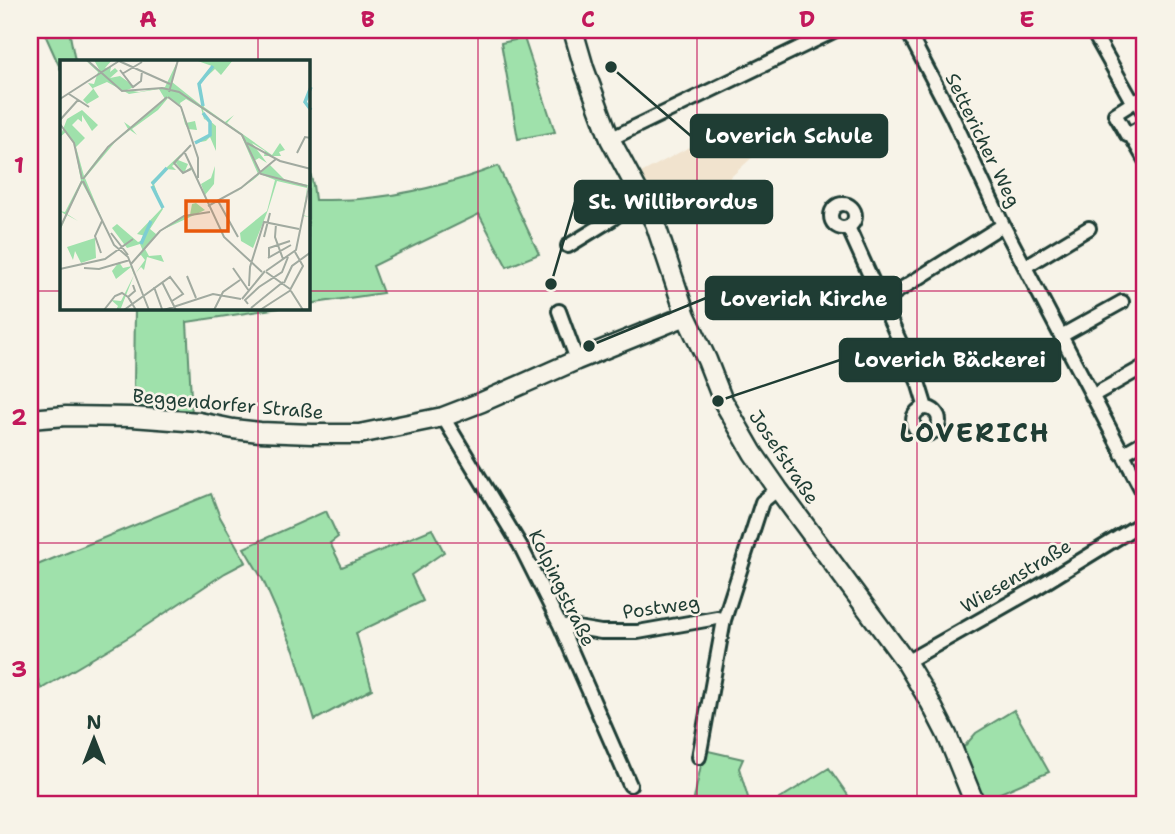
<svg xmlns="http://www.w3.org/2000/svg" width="1175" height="834" viewBox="0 0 1175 834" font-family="'Shantell Sans',sans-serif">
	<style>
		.built { fill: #f1e3ce }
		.green { fill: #9fe1ab; stroke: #5f8f70; stroke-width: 2 }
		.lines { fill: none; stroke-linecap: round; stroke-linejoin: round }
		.street-casing { stroke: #1f3d34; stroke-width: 18 }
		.secondary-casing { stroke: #1f3d34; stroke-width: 23 }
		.street { stroke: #f7f3e8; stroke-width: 12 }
		.secondary { stroke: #f7f3e8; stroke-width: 18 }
		.grid { fill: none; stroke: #c2185b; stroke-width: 2; stroke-opacity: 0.55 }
		.labels { text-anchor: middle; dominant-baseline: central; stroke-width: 5; stroke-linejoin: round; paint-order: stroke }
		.street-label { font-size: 19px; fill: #1f3d34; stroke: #f7f3e8 }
		.district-label { font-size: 26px; font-weight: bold; letter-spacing: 2px; fill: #1f3d34; stroke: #f7f3e8 }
		.inset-river { fill: none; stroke: #7dced2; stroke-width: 3.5 }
		.inset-road { fill: none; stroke: #a1aaa0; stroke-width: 2 }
		.view { fill: #e8590c; fill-opacity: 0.15; stroke: #e8590c; stroke-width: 3.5 }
		.inset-edge { fill: none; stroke: #1f3d34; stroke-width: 3.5 }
		.leader { fill: none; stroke: #1f3d34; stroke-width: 2.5 }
		.callout-dot { fill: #1f3d34; stroke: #f7f3e8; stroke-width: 2.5 }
		.callout { fill: #1f3d34; stroke: #1f3d34; stroke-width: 2.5 }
		.callout-label { font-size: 21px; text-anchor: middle; font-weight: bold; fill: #fff }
		.neatline { fill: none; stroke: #c2185b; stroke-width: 2.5 }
		.grid-label { font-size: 23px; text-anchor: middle; font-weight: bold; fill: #c2185b }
	</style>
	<rect width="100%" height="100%" fill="#f7f3e8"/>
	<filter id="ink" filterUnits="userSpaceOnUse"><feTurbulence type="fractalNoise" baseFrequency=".0143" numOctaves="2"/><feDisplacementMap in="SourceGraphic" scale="14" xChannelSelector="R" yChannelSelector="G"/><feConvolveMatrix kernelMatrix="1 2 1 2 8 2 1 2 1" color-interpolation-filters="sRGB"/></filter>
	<g filter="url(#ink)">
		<path class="built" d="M757,122L770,141L708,198L666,219L641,173L697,143L701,149Z"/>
		<path class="green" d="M43,30H69L75,61H61V70Z
			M524,38L555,132L518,139L501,43Z
			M308,164L313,185L315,200C330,200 344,200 359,199C405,195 454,183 498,166L539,254L507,267L479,214L373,266L383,293L308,304Z
			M135,308H279L187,322L192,416L142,411L138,408L134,385Z
			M211,494L220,517L246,562L225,573L132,635L41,689L30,655V568Z
			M326,511L338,537L330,543L342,567L432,529L444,552L411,575L423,601L356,633L372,689L315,720L294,650L263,580L244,548Z
			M1014,710L1049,772L984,800L963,748L976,733Z
			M704,750L743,759L739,768L750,804H693Z
			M829,768L854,804H771Z"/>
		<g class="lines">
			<g class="street-casing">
				<path id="street" d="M907,30L952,116L1003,225L1145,496
					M1092,30L1133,103
					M1145,115L1137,100L1115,114L1127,135L1145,125
					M1130,134L1145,160
					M610,139L836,30
					M831 216a12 12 0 1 1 24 0a12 12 0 1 1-24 0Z
					M848,227L918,382L926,408
					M568,246L612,219L640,197
					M1026,266L1089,228
					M882,301L1003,225
					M559,311L577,360
					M1061,336L1122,302
					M1092,396L1145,366
					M913 421a13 13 0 1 1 26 0a13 13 0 1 1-26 0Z
					M443,417L520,545L560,625L630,785
					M1122,454L1145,441
					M560,625L601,632H638L717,618L724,620
					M906,662L1033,590L1145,521
					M699,757L724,620L762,502L778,489"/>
			</g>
			<g class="secondary-casing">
				<path id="secondary" d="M573,30L584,68L610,139L655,223L686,316L707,360L723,401L753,453L778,489L906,662L930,702L947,735L975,804
					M30,419L66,416L132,417L199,422L233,429L260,432L312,434H359L443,417L482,402L577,360L686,316"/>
			</g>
			<use href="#street" class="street"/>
			<use href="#secondary" class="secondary"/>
		</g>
	</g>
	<path class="grid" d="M258,30V61M478,30V804M697,30V804M917,30V804M30,291H61M308,291H1145M258,308V804M30,543H1145"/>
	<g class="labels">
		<g class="street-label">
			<text transform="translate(983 140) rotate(64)">Settericher Weg</text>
			<text transform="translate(228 404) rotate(5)">Beggendorfer Straße</text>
			<text transform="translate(784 457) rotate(56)">Josefstraße</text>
			<text transform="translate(1016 576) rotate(-31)">Wiesenstraße</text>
			<text transform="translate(562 588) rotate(64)">Kolpingstraße</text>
			<text transform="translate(661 607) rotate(-8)">Postweg</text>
		</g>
		<g class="district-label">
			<text x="975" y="432">LOVERICH</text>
		</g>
	</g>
	<g transform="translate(60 60)">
		<rect width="250" height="250" fill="#f7f3e8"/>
		<path d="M25,0L40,11L34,0H52L45,8L51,7L50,12L55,8L58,11L50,18L60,16L74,26L81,21L72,28L67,30L79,32L105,27L118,0L112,22L142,46L139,24L152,6L135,0H173L161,15L155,9L140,23L144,47L165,62L174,55L167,63L212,95L220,83L225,90L219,92L221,96H204L205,91L192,83L207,103L199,98L194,101L201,112L210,105L225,120L248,125L250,113L243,155L250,157L243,156L241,167L247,128L217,121L208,150L222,154L208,150L193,188L181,181L180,173L207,151L215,120L200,114L193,120L175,133L198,114L181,75L143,49L145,59L150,61L156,66V91L150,77L146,81L155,106L154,124L145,135L141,124L151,118L155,106L146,81L135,83L149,76L150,62L144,59L141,48L126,39L120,43L126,63L135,61L137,70L128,69L125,64L120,45L108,38L98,50L72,69L77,75L70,70L56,81L25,118L43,161L22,123L7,154L18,161L7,155L0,171L6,155L0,151L5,152L21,121L14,83L6,72L0,77L7,59L22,50L38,65L32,71L22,55V62L18,59L12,65L25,78L16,87L24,116L41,94L68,69L64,62L71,67L105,39L99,29L69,34L47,22L33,28L39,37L27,44L23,40L33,29L28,23L34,24L38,12ZM121,94L118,100L128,104L125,111L131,107L138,120L131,109L123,112L116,103L112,106L116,110L106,109L93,121L103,149L90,169L96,174L118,159L125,156L130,155L132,144L136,143L145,150L98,172L85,189L89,196L101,195L104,202L87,197L84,210L81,207L74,215L61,248L56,250L58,246L51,240L61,241L74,215L71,207L56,219L52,211L59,202L63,208L72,206L75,214L85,200L81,195L77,197L83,191L80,184L67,188L52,168L57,164L78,182L83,180L86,176L77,174L102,148L91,122ZM35,178L36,198L21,203L15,191L13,200L7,187Z" fill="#9fe1ab"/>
		<path class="inset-river" d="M251,27L245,42L251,50M143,46L139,24L153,6M135,83L150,75V62L143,53M92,124L107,108M92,126L103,148M81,184L91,161"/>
		<path class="inset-road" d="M27,0L62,31L102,28L119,32L182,75L201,114L247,126M59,1L110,24M60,10L73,27L81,21L82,11M62,14L82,2M109,32L118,0M9,34L29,47M108,37L121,47L138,98V118M0,39L59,1M0,60L18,40M0,64L14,83L22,119M187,83L220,101L251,109M124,91L164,177L202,212M237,93L245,77L251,78M131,109L123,113L114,103L131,85M23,119L48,87L107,37M23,121L54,185L68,197L89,250M158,141L178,177M148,146L181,128L216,99M216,164L215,177L223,199M0,168L22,121M51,173L68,195M204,177L210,153M41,193L35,176L42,161M208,198L231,185M209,198V188L230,181M71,204L100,171L124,156L150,152M24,208L39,209L70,200M173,208L189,231M0,209L45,199L73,179M206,211L236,190L251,117M206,212L230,229M127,216L136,238M102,222L116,250M224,223L232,206L251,192M73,225L75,231L68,237L76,250M189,226L190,207L204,162L239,169M94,227L102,249M230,230L243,206L235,192M231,231L243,250M182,239L205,211M188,244L185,240L199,227L222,212L228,197M191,248L223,222M44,250L55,236L62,233L68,237M64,250L110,217L123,234L112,241M104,250L153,234L181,239M154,250L163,232L180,220M200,250L231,230"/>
		<path class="view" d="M126,141H168V171H126Z"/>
		<rect width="250" height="250" class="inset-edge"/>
	</g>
	<path class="leader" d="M611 67L691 136M551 284L575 202M589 346L706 298M718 401L840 360"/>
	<g class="callout-dot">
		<circle cx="611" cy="67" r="7"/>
		<circle cx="551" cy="284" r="7"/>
		<circle cx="589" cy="346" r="7"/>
		<circle cx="718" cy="401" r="7"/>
	</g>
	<g class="callout">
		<rect x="691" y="115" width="196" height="42" rx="7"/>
		<rect x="575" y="181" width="197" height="42" rx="7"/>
		<rect x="706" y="277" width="195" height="42" rx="7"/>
		<rect x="840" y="339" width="220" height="42" rx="7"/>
	</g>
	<g class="callout-label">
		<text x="789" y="143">Loverich Schule</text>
		<text x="673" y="209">St. Willibrordus</text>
		<text x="804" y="306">Loverich Kirche</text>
		<text x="950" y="367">Loverich Bäckerei</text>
	</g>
	<rect width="1175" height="834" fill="none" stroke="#f7f3e8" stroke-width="77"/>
	<g transform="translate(94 739)" stroke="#f7f3e8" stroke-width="5" paint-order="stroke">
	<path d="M0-5L12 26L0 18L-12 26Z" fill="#1f3d34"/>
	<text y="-10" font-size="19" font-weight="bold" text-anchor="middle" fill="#1f3d34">N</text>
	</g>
	<rect x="38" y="38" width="1098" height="758" class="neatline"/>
	<g class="grid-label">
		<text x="148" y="27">A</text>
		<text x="368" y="27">B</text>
		<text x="588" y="27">C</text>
		<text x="807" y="27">D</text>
		<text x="1027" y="27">E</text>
		<text x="19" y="173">1</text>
		<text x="19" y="425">2</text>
		<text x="19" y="677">3</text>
	</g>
</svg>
